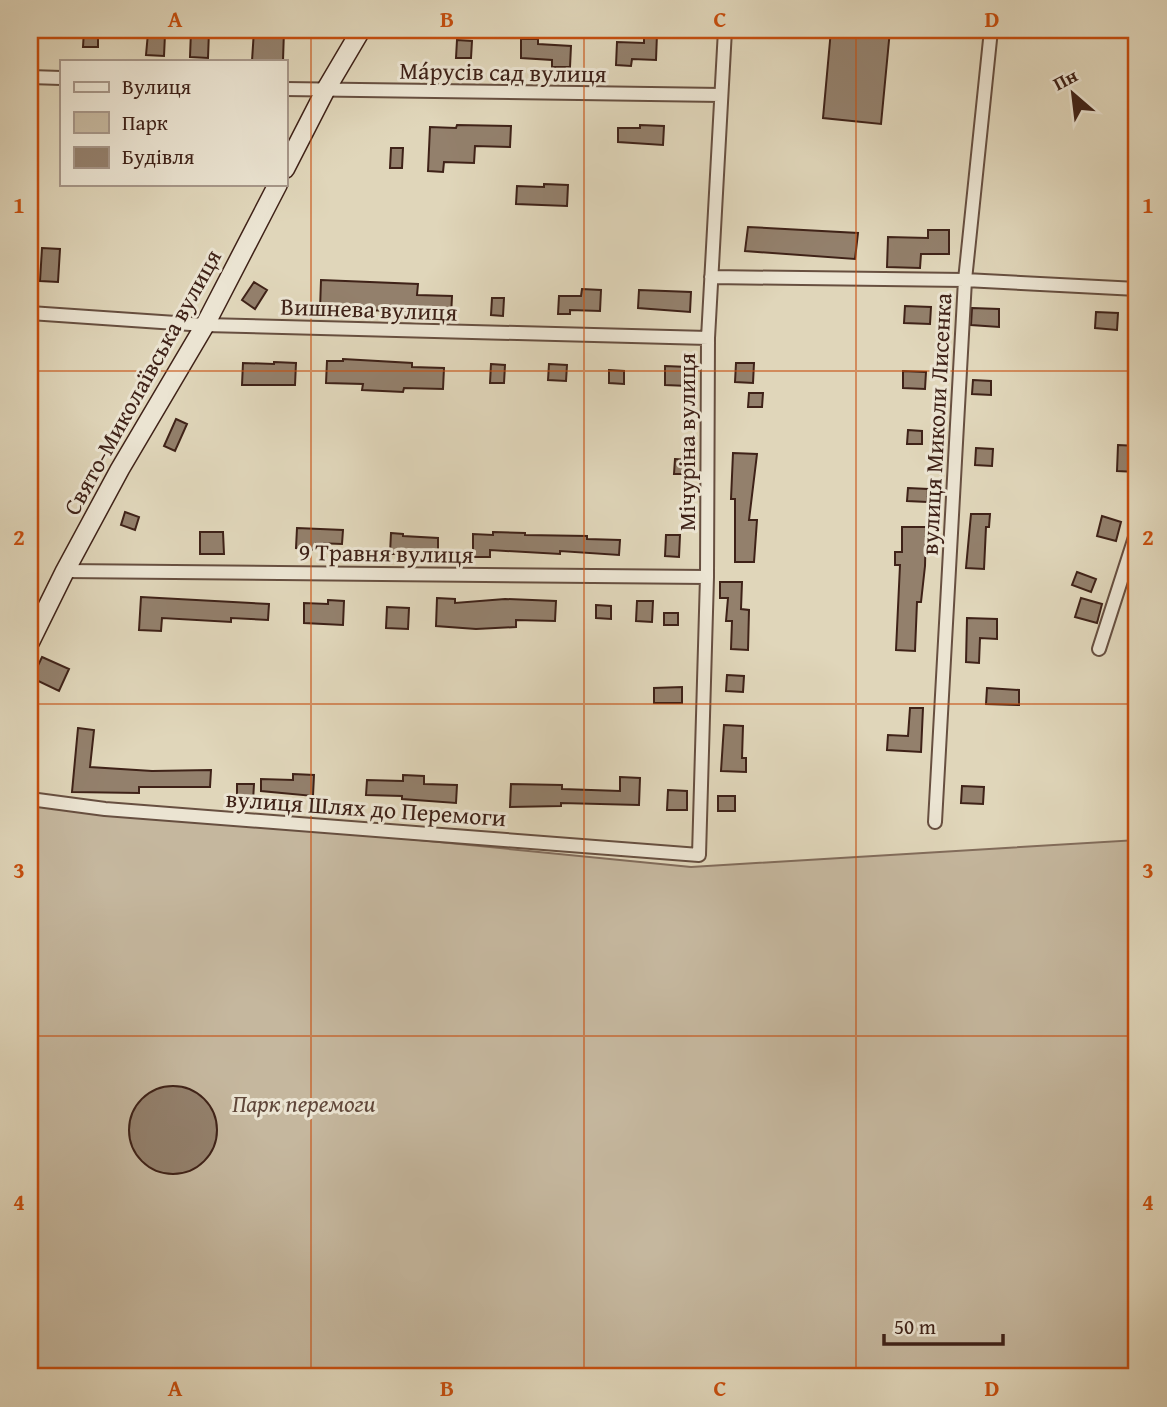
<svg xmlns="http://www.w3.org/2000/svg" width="1167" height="1407" viewBox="0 0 1167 1407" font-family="'Gentium Book Plus',serif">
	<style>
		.green { fill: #c5b79e; stroke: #826c5b; stroke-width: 2 }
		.building { fill: #93806c; stroke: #3f2218; stroke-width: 2 }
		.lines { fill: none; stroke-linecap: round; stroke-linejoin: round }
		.street-casing { stroke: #674f40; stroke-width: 16 }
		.secondary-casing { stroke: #3f2218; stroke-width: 21 }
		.street { stroke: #ebe4d2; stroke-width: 12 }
		.secondary { stroke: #ebe4d2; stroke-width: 18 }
		.grid { fill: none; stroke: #c64e0e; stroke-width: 2; stroke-opacity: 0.55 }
		.labels { text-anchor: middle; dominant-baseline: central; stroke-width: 6; stroke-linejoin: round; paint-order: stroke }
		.street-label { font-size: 24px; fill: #3f2218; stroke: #ebe4d2 }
		.park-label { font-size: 24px; font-style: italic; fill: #60473a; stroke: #ebe4d2 }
		.neatline { fill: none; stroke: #c64e0e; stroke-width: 2.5 }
		.grid-label { font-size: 23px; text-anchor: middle; font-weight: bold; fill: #c64e0e }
	</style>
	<rect width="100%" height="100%" fill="#e0d6ba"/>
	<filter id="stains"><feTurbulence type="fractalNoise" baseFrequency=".00286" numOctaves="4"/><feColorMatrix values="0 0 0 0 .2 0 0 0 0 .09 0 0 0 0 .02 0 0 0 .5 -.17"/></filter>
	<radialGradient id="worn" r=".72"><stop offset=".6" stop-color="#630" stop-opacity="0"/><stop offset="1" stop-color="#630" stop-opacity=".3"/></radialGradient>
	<path class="green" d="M30,799L105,809L691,867L1137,840V1377H30Z"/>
	<path class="building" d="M84,30L98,31V47H83Z
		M254,30H284L283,61H252Z
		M831,30H890L881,124L823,118Z
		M191,31H209L208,58L190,57Z
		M148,33L165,34L164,56L146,55Z
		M644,33L657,34L656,60L632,59L631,66L616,65L617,42L644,43Z
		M521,39H538V44L571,46L570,67H552V60L521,58Z
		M457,40L472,41L471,58H456Z
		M457,125L511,126L510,147L475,146L474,163L444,162L443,172L428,171L430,127L456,128Z
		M640,125L664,126L663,145L618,142V128H640Z
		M391,148H403L402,168H390Z
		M544,184L568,185L567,206L516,204L517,186L544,187Z
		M748,227L858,233L855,259L745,251Z
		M928,230H949V254H921L920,268L887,267L888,237L928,238Z
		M42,248L60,249L58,282L40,281Z
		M321,280L418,284L417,295L452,296L451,317L436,316V311L320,310Z
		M254,282L267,290L255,309L242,300Z
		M582,289L601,290L600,311L570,310V314H558L559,296H581Z
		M639,290L691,292L690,312L638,308Z
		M492,298H504L503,316L491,315Z
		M905,306L931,307L930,324L904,323Z
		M972,308L999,309V327L971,325Z
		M1096,312L1118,313L1117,330L1095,328Z
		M343,359L412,363V367L444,368L443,389L404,388L403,392L362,390L363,384L326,383L327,361H343Z
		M274,362L296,363L295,385H242L243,363L274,364Z
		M736,363H754L753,383L735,382Z
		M491,364L505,365L504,383H490Z
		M549,364L567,365L566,381L548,380Z
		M665,366L688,367V386L665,385Z
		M609,370L624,371V384L609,383Z
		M903,371L926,372L925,389L903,388Z
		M973,380L991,381V395L972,394Z
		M749,393H763L762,407H748Z
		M176,419L187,424L175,451L164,446Z
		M908,430L922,431V444H907Z
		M1118,445L1137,446V472L1117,471Z
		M976,448L993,449L992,466L975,465Z
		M733,453L757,454L749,520H757L754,562H735V499H731Z
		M675,459L687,460V474H674Z
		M908,488L928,489L927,502L907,501Z
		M125,512L139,517L135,530L121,525Z
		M971,514H990L989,527H986L984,569L966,568Z
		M1102,516L1121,522L1116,541L1097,536Z
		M902,527H926L925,566L921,602H917L915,651L896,650L900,565H895V552H902Z
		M297,528L343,530L342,544L316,543V550L296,548Z
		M200,532H223L224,554H200Z
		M493,532L525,533V535L587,536V539L620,540L619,555L560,551V554L490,550V557H473V534L493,535Z
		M391,533L403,534V536L438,538V552L402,551V554H390Z
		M666,535H680L679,557L665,556Z
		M1077,572L1096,579L1091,592L1072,585Z
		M720,582H742L741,609L749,610L748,650L731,649L732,621H726L728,598H720Z
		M141,597L269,604L268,620L231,618V622L162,618L161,631L139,630Z
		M437,598L455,599V603L505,599L556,601L555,621L516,620V627L476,629L436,626Z
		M1081,598L1102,604L1097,623L1075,617Z
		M328,600L344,601L343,625L304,623V603L328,604Z
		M637,601H653L652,622L636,621Z
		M596,605L611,606V619L596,618Z
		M387,607L409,608L408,629L386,628Z
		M664,613H678V625H664Z
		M967,618L997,619V639L980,638L979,663L966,662Z
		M42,657L69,669L59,691L32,678Z
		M727,675L744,676L743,692L726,691Z
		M682,687V703H654V688Z
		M987,688L1019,690V705L986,704Z
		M910,708H923L921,752L887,750L888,735L908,736Z
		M724,725L743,726L742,758H746V772L721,771Z
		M78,728L94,730L90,767L152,771L211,770L210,787H139V793L72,792Z
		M293,774L314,775L313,796L261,791V779L293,780Z
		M403,775L424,776V784L457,785L456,803L402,799V796L366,795L367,780L403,781Z
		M620,777L640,778L639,805L561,803V806L510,807L511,784L562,785V789L620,791Z
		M237,784H254L253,801L237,800Z
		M962,786L984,787L983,804L961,803Z
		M668,790L687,791V810H667Z
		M718,796H735V811H718Z
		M129 1130a44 44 0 1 1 88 0a44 44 0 1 1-88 0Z"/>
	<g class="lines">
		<g class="street-casing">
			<path id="street" d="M30,77L61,78
				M285,89L721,95
				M711,277L965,280L1137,289
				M30,313L205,325L708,338
				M65,571L707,577
				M1099,649L1137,531
				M30,799L105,809L699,855L707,577L708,338L725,30
				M935,822L965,280L991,30"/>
		</g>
		<g class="secondary-casing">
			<path id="secondary" d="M285,169L325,91L361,30
				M30,642L65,571L120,469L205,325L278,184"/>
		</g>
		<use href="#street" class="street"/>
		<use href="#secondary" class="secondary"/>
	</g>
	<path class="grid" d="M311,30V1377M584,30V1377M856,30V1377M30,371H1137M30,704H1137M30,1036H1137"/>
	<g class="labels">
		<g class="street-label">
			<text transform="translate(503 72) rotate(1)">Мáрусів сад вулиця</text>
			<text transform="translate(369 309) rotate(2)">Вишнева вулиця</text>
			<text transform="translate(142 382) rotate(-61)">Свято-Миколаївська вулиця</text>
			<text transform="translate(936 424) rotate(-87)">вулиця Миколи Лисенка</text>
			<text transform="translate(686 442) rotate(-90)">Мічуріна вулиця</text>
			<text transform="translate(386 553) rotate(1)">9 Травня вулиця</text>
			<text transform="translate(366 808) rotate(4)">вулиця Шлях до Перемоги</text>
		</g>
		<g class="park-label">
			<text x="304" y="1103">Парк перемоги</text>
		</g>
	</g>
	<rect width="1167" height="1407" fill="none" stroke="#e0d6ba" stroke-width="77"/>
	<rect x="60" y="60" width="228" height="126" fill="#ebe4d2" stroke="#a69688" stroke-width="2"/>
	<rect x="74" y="82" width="35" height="10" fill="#ebe4d2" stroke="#a69688" stroke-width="2"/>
	<text x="122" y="94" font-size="21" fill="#3f2218">Вулиця</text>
	<rect x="74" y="112" width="35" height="21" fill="#c5b79e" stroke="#a69688" stroke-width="2"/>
	<text x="122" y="130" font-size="21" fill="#3f2218">Парк</text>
	<rect x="74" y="147" width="35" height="21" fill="#93806c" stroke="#a69688" stroke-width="2"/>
	<text x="122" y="164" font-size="21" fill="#3f2218">Будівля</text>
	<g transform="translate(1073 94) rotate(332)" stroke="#ebe4d2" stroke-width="5" paint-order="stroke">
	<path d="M0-5L12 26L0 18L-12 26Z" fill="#3f2218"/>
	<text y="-10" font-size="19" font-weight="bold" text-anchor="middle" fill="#3f2218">Пн</text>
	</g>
	<path d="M884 1334v10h119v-10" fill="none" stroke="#3f2218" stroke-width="3.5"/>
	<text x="894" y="1334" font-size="21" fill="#3f2218" stroke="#ebe4d2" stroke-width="5" paint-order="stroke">50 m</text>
	<rect x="38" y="38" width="1090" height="1330" class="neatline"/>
	<g class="grid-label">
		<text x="175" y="27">A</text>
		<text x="447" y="27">B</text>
		<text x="720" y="27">C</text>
		<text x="992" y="27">D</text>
		<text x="19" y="213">1</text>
		<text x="1148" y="213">1</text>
		<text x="19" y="545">2</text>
		<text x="1148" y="545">2</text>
		<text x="19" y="878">3</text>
		<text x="1148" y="878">3</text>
		<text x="19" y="1210">4</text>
		<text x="1148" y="1210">4</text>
		<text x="175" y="1396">A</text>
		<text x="447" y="1396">B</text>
		<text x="720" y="1396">C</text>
		<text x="992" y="1396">D</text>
	</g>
	<rect width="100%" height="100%" filter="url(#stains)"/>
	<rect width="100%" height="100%" fill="url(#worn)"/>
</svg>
